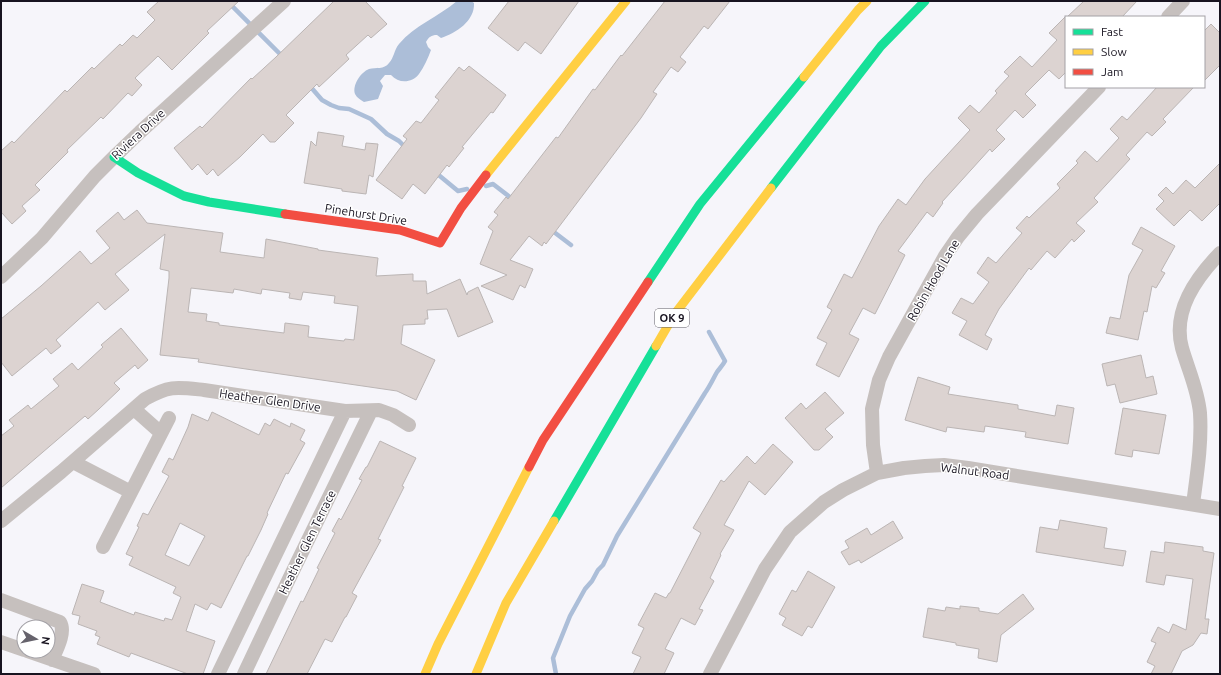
<svg xmlns="http://www.w3.org/2000/svg" width="1221" height="675" viewBox="0 0 1221 675" font-family="Ubuntu,sans-serif">
	<style>
		.water { fill: #acbed8 }
		.lines { fill: none; stroke-linecap: round; stroke-linejoin: round }
		.stream { stroke: #acbed8; stroke-width: 4.5 }
		.building { fill: #dcd3d1; stroke: #bbb5b4; fill-rule: evenodd }
		.street { stroke: #c6c0be; stroke-width: 14 }
		.fast { stroke: #16e098; stroke-width: 9 }
		.slow { stroke: #ffcf43; stroke-width: 9 }
		.jam { stroke: #f24e42; stroke-width: 9 }
		.labels { text-anchor: middle; dominant-baseline: central; stroke-width: 3; stroke-linejoin: round; paint-order: stroke }
		.shield { fill: #fff; stroke: #5d5a63; stroke-width: 1 }
		.shield-label { font-size: 11px; font-weight: bold; fill: #181420 }
		.street-label { font-size: 12px; fill: #181420; stroke: #fff }
	</style>
	<rect width="100%" height="100%" fill="#f6f5fa"/>
	<path class="water" d="M457,1H471L474,3C475,21 456,33 441,38L437,35C431,35 429,37 426,42L428,47L431,50C428,58 424,67 419,74C412,83 399,84 391,75H385L380,81L383,86L378,99L364,102C361,100 357,98 355,94C352,85 361,72 369,69C376,67 384,70 389,63C394,58 394,50 399,44C415,25 438,17 457,1Z"/>
	<g class="lines">
		<path class="stream" d="M227,1L284,58
			M309,85L322,100L331,105L339,108L349,109L371,119L387,134L399,141L406,148
			M435,172L458,191L467,189
			M486,186L493,184L515,201
			M550,229L571,245
			M556,674L553,658L570,616L585,589L592,581L598,570L603,565L617,536L705,393C710,386 713,379 717,372C720,368 723,365 725,361L709,332"/>
	</g>
	<path class="building" d="M159,1H239L207,31L209,33L172,70L158,56L135,78L142,85L132,96L128,93L103,119L101,117L67,150L68,152L35,185L40,190L22,206L26,211L12,224L1,212V151L12,141L14,143L65,90L67,92L92,67L94,69L120,44L122,46L133,35L137,38L155,20L147,12Z
		M334,1H365L387,24L371,38L368,35L346,55L349,59L319,87L317,84L286,115L294,123L275,142H270L263,134L240,157L218,176L213,169L207,175L198,164L192,170L174,148L200,126L202,128L251,78L252,79L276,57Z
		M509,1H579L541,54L525,42L518,51L488,28Z
		M665,1H730L708,29L704,26L680,57L686,62L678,72L671,67L653,92L657,94L641,118L546,244L544,242L542,246L529,236L510,260L533,269L525,288L520,285L513,300L481,286L507,275L480,264L493,231L488,227L498,215L494,212L506,197L508,199L556,137L558,138L593,89L595,90L621,55L622,56Z
		M1084,1H1137L1122,17H1067Z
		M1066,16V72L1059,79L1049,70L1025,94L1036,105L1023,118L1015,110L996,130L1005,139L992,152L990,149L942,202L943,203L933,217L927,212L898,251L905,255L875,314L863,308L849,334L859,339L839,377L816,365L827,343L817,338L832,310L827,307L844,274L852,278L879,226L898,199L906,205L925,179L970,130L958,118L970,105L979,113L997,93L995,91L1009,76L1004,72L1020,56L1032,67L1057,40L1049,33Z
		M1211,24L1220,33V65L1204,81V31Z
		M469,66L506,95L493,113L491,112L462,147L464,148L449,167L447,165L425,194L413,184L402,199L376,180L407,139L403,136L416,121L421,123L439,100L435,97L459,67L464,71Z
		M1157,87H1194L1163,119L1166,122L1152,136L1147,132L1126,155L1130,159L1094,198L1098,202L1076,223L1085,231L1074,242L1072,239L1055,258L1047,251L1031,270L1029,268L999,309L985,335L992,339L987,350L959,335L967,321L952,313L961,298L973,304L989,282L977,273L988,257L996,263L1022,233L1016,228L1027,216L1029,218L1060,188L1057,184L1078,163L1076,161L1085,151L1097,162L1119,138L1110,129L1122,116L1127,120Z
		M318,132L344,136L342,146L365,150L366,143L378,144L373,177L369,175L366,194L342,191V189L304,183L311,141L316,146Z
		M1220,163V203L1202,221L1190,210L1174,226L1156,209L1164,201L1158,195L1166,187L1173,194L1186,180L1195,188Z
		M137,210L147,223L223,233L220,252L264,258L266,239L318,249V250L378,258L376,276L413,274V281H426L427,294L460,279L467,295L468,292L478,287L493,322L458,337L447,309L427,310L428,319H425V324L403,325L401,344L435,360L416,400L397,391L198,362L199,359L160,355L169,278V271L160,269L165,234L115,274L129,290L105,310L98,302L56,340L61,346L51,354L46,348L12,376L1,362V319L41,286L80,251L91,264L110,248L96,231L118,212L124,220ZM191,288L233,293L234,289L261,294L262,289L290,293L289,298L301,300L303,292L335,296L334,303L358,306L354,340L345,339L344,341L308,337L309,326L285,323L284,333L219,325V323L206,321L207,314L188,312Z
		M1141,227L1175,246L1161,271L1165,273L1156,288L1152,286L1147,312L1144,311L1138,340L1106,333L1110,317L1120,319L1129,275L1143,250L1132,244Z
		M121,328L148,360L138,369L135,365L114,383L120,389L99,409L88,419L85,416L1,488V436L14,426L9,420L28,405L31,409L59,386L53,379L72,363L78,370L103,347L101,345Z
		M1141,355L1146,378L1153,376L1157,394L1120,403L1115,384L1107,386L1102,364Z
		M918,377L950,387L948,394L1018,405V409L1055,416L1057,405L1074,408L1068,444L1025,437L1026,432L985,426L984,432L947,427L946,432L905,420Z
		M825,392L844,413L825,429L833,437L819,450H814L785,418L801,403L806,409Z
		M1123,408L1166,415L1159,454L1133,450L1132,457L1115,454Z
		M212,412L259,435L265,423L270,426L274,419L290,427L291,423L305,430L300,440L305,443L288,474L286,473L267,513L268,514L261,530L248,556H247L221,608L211,603L207,610L195,604L186,631L215,641L203,674H188L131,653L129,657L97,644L100,637L95,635L97,631L78,624L80,616L72,614L82,584L104,591L100,602L134,615L135,612L164,621L165,618L172,620L181,597L173,593L176,587L129,565L133,557L126,554L139,527L137,526L143,513L148,515L169,476L162,472L169,458L173,460L188,427L192,414L208,421ZM180,523L205,536L189,566L165,555Z
		M380,441L416,458L402,486L404,487L378,539L381,540L352,593L357,596L346,617H345L332,642L325,639L307,674H266L301,601L303,602L319,569L317,568L335,533L332,531L339,518L341,520L362,480L359,479L366,467H367Z
		M773,444L793,462L765,495L749,481L724,525L734,530L720,554L721,555L710,578L714,581L699,609L703,610L695,625L681,618L665,649L674,653L664,674H633L641,657L632,653L644,628L638,625L655,593L666,598L669,593H670L701,533L693,528L721,480L724,482L747,456L755,464Z
		M1060,520L1107,528L1104,548L1126,551L1123,566L1036,552L1040,527L1058,530Z
		M893,521L903,538L861,563L859,560L849,565L841,552L849,548L845,541L867,528L871,535Z
		M1165,542L1203,547V551L1214,553L1205,619H1209L1207,634L1201,633L1193,645L1182,651L1171,674H1151L1155,666L1147,662L1156,643L1151,641L1158,627L1169,633L1173,624L1186,630L1193,579L1166,575L1164,585L1146,582L1151,551L1164,553Z
		M808,571L835,587L812,628L808,626L802,636L782,625L786,618L779,614L792,590L796,592Z
		M1023,594L1034,609L1001,635L997,662L978,658L979,649L956,645V643L923,637L928,608L945,611L946,607L960,609V606L979,608V611L998,614Z"/>
	<g class="lines">
		<path class="street" d="M1168,17L1183,1
			M1,277L42,238L95,176L114,157L140,132L284,1
			M134,409L161,433
			M73,462L131,492
			M877,473L873,445L872,409L879,380L889,357L945,256L958,237L977,214L1099,87
			M1193,504C1197,474 1202,443 1200,413C1198,390 1188,369 1182,348C1172,311 1196,278 1220,253
			M1,521L61,472L145,399C170,385 177,387 204,390L345,411L379,410L393,415L409,425
			M103,547L169,418
			M1,600L60,622C66,632 57,649 52,660
			M1,642L24,650
			M27,651L94,674
			M218,674L345,411
			M244,674L289,579L371,411
			M710,674L765,569L790,532L824,502L843,490L877,473L904,468L925,466L944,465L968,468L1220,509"/>
		<path class="fast" d="M114,157L138,173L184,196L209,202L285,214
			M771,188L881,46L925,1
			M648,282L700,204L804,77
			M554,521L656,346"/>
		<path class="slow" d="M804,77L858,10L867,1
			M486,175L626,1
			M656,346L674,315L771,188
			M425,674L438,644L529,467
			M476,674L506,603L554,521"/>
		<path class="jam" d="M285,214L400,230L440,243L461,208L486,175
			M529,467L543,440L648,282"/>
	</g>
	<g class="labels">
		<rect class="shield" x="655" y="309" width="34" height="18" rx="3"/>
		<g class="shield-label">
			<text x="672" y="318">OK 9</text>
		</g>
		<g class="street-label">
			<text transform="translate(138 134) rotate(-43)">Riviera Drive</text>
			<text transform="translate(366 214) rotate(9)">Pinehurst Drive</text>
			<text transform="translate(933 280) rotate(-60)">Robin Hood Lane</text>
			<text transform="translate(270 400) rotate(8)">Heather Glen Drive</text>
			<text transform="translate(975 471) rotate(7)">Walnut Road</text>
			<text transform="translate(307 542) rotate(-64)">Heather Glen Terrace</text>
		</g>
	</g>
	<rect width="1221" height="675" fill="none" stroke="#181420" stroke-width="4"/>
	<rect x="1065" y="16" width="140" height="72" fill="#ffffff" stroke="#a3a1a6"/>
	<rect x="1073" y="29" width="20" height="6" fill="#16e098" stroke="#a3a1a6"/>
	<text x="1101" y="36" font-size="12" fill="#181420">Fast</text>
	<rect x="1073" y="49" width="20" height="6" fill="#ffcf43" stroke="#a3a1a6"/>
	<text x="1101" y="56" font-size="12" fill="#181420">Slow</text>
	<rect x="1073" y="69" width="20" height="6" fill="#f24e42" stroke="#a3a1a6"/>
	<text x="1101" y="76" font-size="12" fill="#181420">Jam</text>
	<g transform="translate(36 639) rotate(99)"><circle r="19" fill="#ffffff" stroke="#a3a1a6"/>
	<path d="M0-3L7 15L0 10L-7 15Z" fill="#66636c"/>
	<text y="-6" font-size="11" font-weight="bold" text-anchor="middle" fill="#181420">N</text>
	</g>
</svg>
